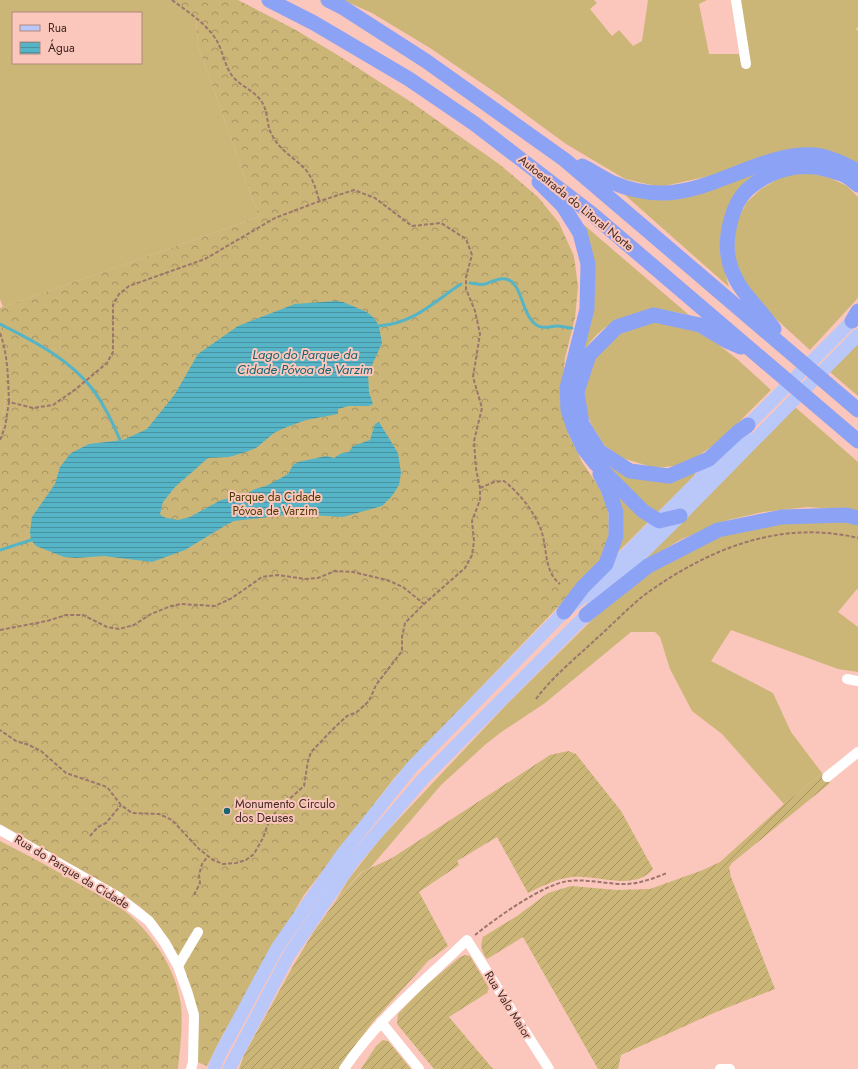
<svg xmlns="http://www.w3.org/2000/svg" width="858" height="1069" viewBox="0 0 858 1069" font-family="Jost,sans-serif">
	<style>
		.grass { fill: #cbb678; fill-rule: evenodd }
		.forest { fill: url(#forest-crowns) }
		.garden { fill: url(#garden-furrows) }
		.water { fill: url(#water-rules) }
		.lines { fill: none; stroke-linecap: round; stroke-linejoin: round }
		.stream { stroke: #55b4c6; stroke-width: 3 }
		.path { stroke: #9c756d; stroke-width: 2; stroke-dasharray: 4 2; stroke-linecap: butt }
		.minor { stroke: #fff; stroke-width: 10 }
		.major { stroke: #bac8f9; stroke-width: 13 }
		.highway { stroke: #8ca3f5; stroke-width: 15 }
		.poi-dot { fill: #196470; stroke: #fbc6bb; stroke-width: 1.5 }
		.labels { text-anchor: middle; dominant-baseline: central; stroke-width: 4; stroke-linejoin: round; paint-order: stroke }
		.street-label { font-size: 12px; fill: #422924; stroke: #fbc6bb }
		.park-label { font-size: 12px; fill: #4c3c01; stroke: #fbc6bb }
		.poi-label { font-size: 12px; fill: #422924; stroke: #fbc6bb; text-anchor: start }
		.water-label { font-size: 13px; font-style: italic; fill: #14636f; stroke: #fbc6bb }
	</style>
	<defs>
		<pattern id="forest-crowns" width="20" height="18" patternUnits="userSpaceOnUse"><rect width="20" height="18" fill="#cbb678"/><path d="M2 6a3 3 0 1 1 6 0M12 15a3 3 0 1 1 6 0" fill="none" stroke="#a69462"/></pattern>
		<pattern id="garden-furrows" width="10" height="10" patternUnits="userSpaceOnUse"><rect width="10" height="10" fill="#cbb678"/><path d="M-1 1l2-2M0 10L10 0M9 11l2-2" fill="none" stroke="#a69462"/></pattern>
		<pattern id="water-rules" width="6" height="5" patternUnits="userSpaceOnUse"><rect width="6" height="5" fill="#55b4c6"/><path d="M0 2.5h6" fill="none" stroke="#4892a1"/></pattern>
	</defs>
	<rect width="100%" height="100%" fill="#fbc6bb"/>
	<path class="grass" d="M0,0H172L196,18L198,46L259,217L3,307L0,299ZM13,13H141V63H13Z
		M343,0H594L597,3L590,9L612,36L619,30L633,46L642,41L648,0H707L699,4L709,54H739L742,68H750L740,0H858V27L856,29L858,31V163L818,148H801L714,175L660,187L625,179L566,144L499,95L430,48L372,13Z
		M767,170L721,233L720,246L721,259L729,287L625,195V193Z
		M805,172L828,177L847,186L858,197V298L810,350L755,300L744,284L735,259L734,243L736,223L747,202L761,189L781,177Z
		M583,224L689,315C630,298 573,332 572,396C572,413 579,430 588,444C614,482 652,487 693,473H695V475L658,512L647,510L641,506C632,496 623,486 614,477C601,462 586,447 578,428C562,389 580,359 589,322C596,289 594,257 581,227Z
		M649,323H669L686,326L715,342L737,359L771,390L729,432L711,447L695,458L674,466L655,468L622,458L604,445L592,426L586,412L584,396L585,385L596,356L617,335Z
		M0,339C10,368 7,401 0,430Z
		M858,343V396L830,372Z
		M795,407L858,462V511L808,507L763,512L728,520L680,540L641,563Z
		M616,493L648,522L618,552Z
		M830,519L858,524V590L857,589L838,612L858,627V672L838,669L731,630L711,661L773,693L791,732L822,773L784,804L722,734L692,711L670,669L660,637L655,632H631L545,703L500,733L486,744L441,785L370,868L361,872L335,902L348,880L379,840L507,704L592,620L646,574L726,533L761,525Z"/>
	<path class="forest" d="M172,0H238L294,29L336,54L411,102L499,164L538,197L559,223L574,256L578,287L575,318L565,358L561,400L568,433L582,462L599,487L608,508L609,537L602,561L395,777L304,895L222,1036L207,1066L197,1062L199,1014L185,971L170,941L156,922L139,906L97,879L0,824V430L4,411L6,395L5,361L0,339V308L259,217L198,46L196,18Z
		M0,841C30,856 59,872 88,889C104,898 121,906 134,919C157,941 177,973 181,1005C183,1027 180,1048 178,1069H0Z"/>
	<path class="garden" d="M568,751L576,754L621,811L653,869C634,892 597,874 572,877C556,879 542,886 528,893L497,837L457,861L459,865L419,892L448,946L428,961L372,1023L339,1069H239L244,1055L293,966L314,931L335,902L362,872L392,858L550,755Z
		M822,773L830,783L732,863L729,867L731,877L775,989L716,1012L621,1055L618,1069H598L523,937L487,959C481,951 480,946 483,937L517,916L548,893L571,886L617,890L650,889L703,870L720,862L784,804Z
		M465,955L470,956L489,988L487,993L449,1017L493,1069H434L397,1024L398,1014L424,987L460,957Z
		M383,1040L388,1041L411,1069H361L376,1046Z"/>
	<path class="water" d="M336,301L343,302L367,312L375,319L379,326L382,343L368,374L369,392L373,404L369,406H349L338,409V414L306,420L282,429L274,433L256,448L246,452L229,457L208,458L175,487L163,502L160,514C163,519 171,518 178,520L190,517L221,500L245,495L255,489L266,486L281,478L288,474L293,465L298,462L326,456L334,458L342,453L349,452L353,446L370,440L375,424L379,422L398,453L401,473L399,485L392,496L382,506L343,517L293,514L234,521L226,525L185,550L152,562L104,556L76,558L64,557L36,546L31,540L30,532L32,517L55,484L60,467L71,453L89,444L123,440L147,429L175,394L198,354L238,326L295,304Z"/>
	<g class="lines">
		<path class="stream" d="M470,283C475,284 481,285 485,284C492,282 499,277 506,279C523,282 521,317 538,326C544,329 551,326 557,326C562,326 567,328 572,328
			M0,324C34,341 71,360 94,391C104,405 113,423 120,440
			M379,326C415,323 433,302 461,284
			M0,550L31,540"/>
		<path class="path" d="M172,0C188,12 207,24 217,41C223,52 225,67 233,77C243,88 258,92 264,106C268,115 267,127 272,135C280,151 295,158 306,170C313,179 316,189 319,200
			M0,333C8,355 8,378 9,402
			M0,440L5,427L9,402L33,408L53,405L76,389L107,363L113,352V305L119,294L129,286L205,259L275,218L320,201L354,190L375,198L412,226L441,223L466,239L472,255L466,277V289L475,311L480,334L473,377L482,408L474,441L476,469L480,488V500L472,521L474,541L472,555L465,568L424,604L405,623L402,637V651L376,685L369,701L357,712L347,716L335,727L311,752L308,761L304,786L277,810L268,824L263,838L254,854L246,860L236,863L223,864L213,860L199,849L172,820L159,814L132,813L121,805L107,787L66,773L41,751L29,745L16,741L0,730
			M480,488L494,482L504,481C520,494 532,509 540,527C548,546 543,571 560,584
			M0,630L47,621L66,615H83L107,627L119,629L134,625L151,614L171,606L181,604L215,606L232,598L262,577L278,575L305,579L318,578L335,571L353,572L387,580L403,587L424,604
			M536,699C553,676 576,658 596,639C612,625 627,609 643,596C706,550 779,519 858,538
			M90,836L98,827L106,823L121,805
			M194,895L200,883L199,875L202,864L208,856
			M475,935C496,918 542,885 568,881C586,879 602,883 620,884C636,885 652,879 667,873"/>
		<path class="minor" d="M736,0L746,64
			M847,679L858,681
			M827,777L858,752
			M0,830L117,896L149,921L165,943L178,966L188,994L194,1015L193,1062L191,1069
			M178,966L198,932
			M381,1022L419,1069
			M344,1069C377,1019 425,981 467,940L549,1069
			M720,1069H730"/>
		<path class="major" d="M214,1069L219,1056L277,948L343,853L412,767L564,612L589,592L743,435L748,425L852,321L858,317
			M229,1069L289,955L353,861L423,779L586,615L604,591L680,516L858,335"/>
		<path class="highway" d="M269,0L314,23L409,79L475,124L592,214L858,441
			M328,0L342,7L426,61L565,160L858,410
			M582,166C592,171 601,177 611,182C627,189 644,193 661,193C713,194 772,146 822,156C835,159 846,165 858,171
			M539,182L563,206L580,233L588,264L587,309L567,388L568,410L574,428L584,449L596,464L643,511L659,521L680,516
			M852,321L858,311
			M774,329C757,304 733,288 728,256C725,236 732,204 747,190C769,170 800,161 829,170C834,172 841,173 846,176C850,178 854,182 858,185
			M741,347L727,341L700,325L654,315L617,327L589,355L577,392L582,424L599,451L630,471L669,476L709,459L738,432L748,425
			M564,612L583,587L606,564L616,536V512L608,489L600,474
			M586,615L648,566L718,530L782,517L846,515L858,518"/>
	</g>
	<circle class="poi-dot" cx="227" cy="811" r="4"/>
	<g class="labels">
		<g class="street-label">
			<text transform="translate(576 203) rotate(39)">Autoestrada do Litoral Norte</text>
			<text transform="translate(72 872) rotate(31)">Rua do Parque da Cidade</text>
			<text transform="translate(508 1005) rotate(58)">Rua Valo Maior</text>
		</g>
		<g class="park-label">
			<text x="275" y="497">Parque da Cidade<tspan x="275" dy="14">Póvoa de Varzim</tspan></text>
		</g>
		<g class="poi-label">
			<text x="235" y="804">Monumento Circulo<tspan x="235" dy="14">dos Deuses</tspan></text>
		</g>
		<g class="water-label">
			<text x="305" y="354">Lago do Parque da<tspan x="305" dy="15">Cidade Póvoa de Varzim</tspan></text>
		</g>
	</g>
	<rect x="12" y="12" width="130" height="52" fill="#fbc6bb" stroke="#b1877f"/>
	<rect x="20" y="25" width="20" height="6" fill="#bac8f9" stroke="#b1877f"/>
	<text x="48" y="32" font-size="12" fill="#422924">Rua</text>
	<rect x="20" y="42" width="20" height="12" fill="url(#water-rules)" stroke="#b1877f"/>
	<text x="48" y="52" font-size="12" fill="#422924">Água</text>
</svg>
